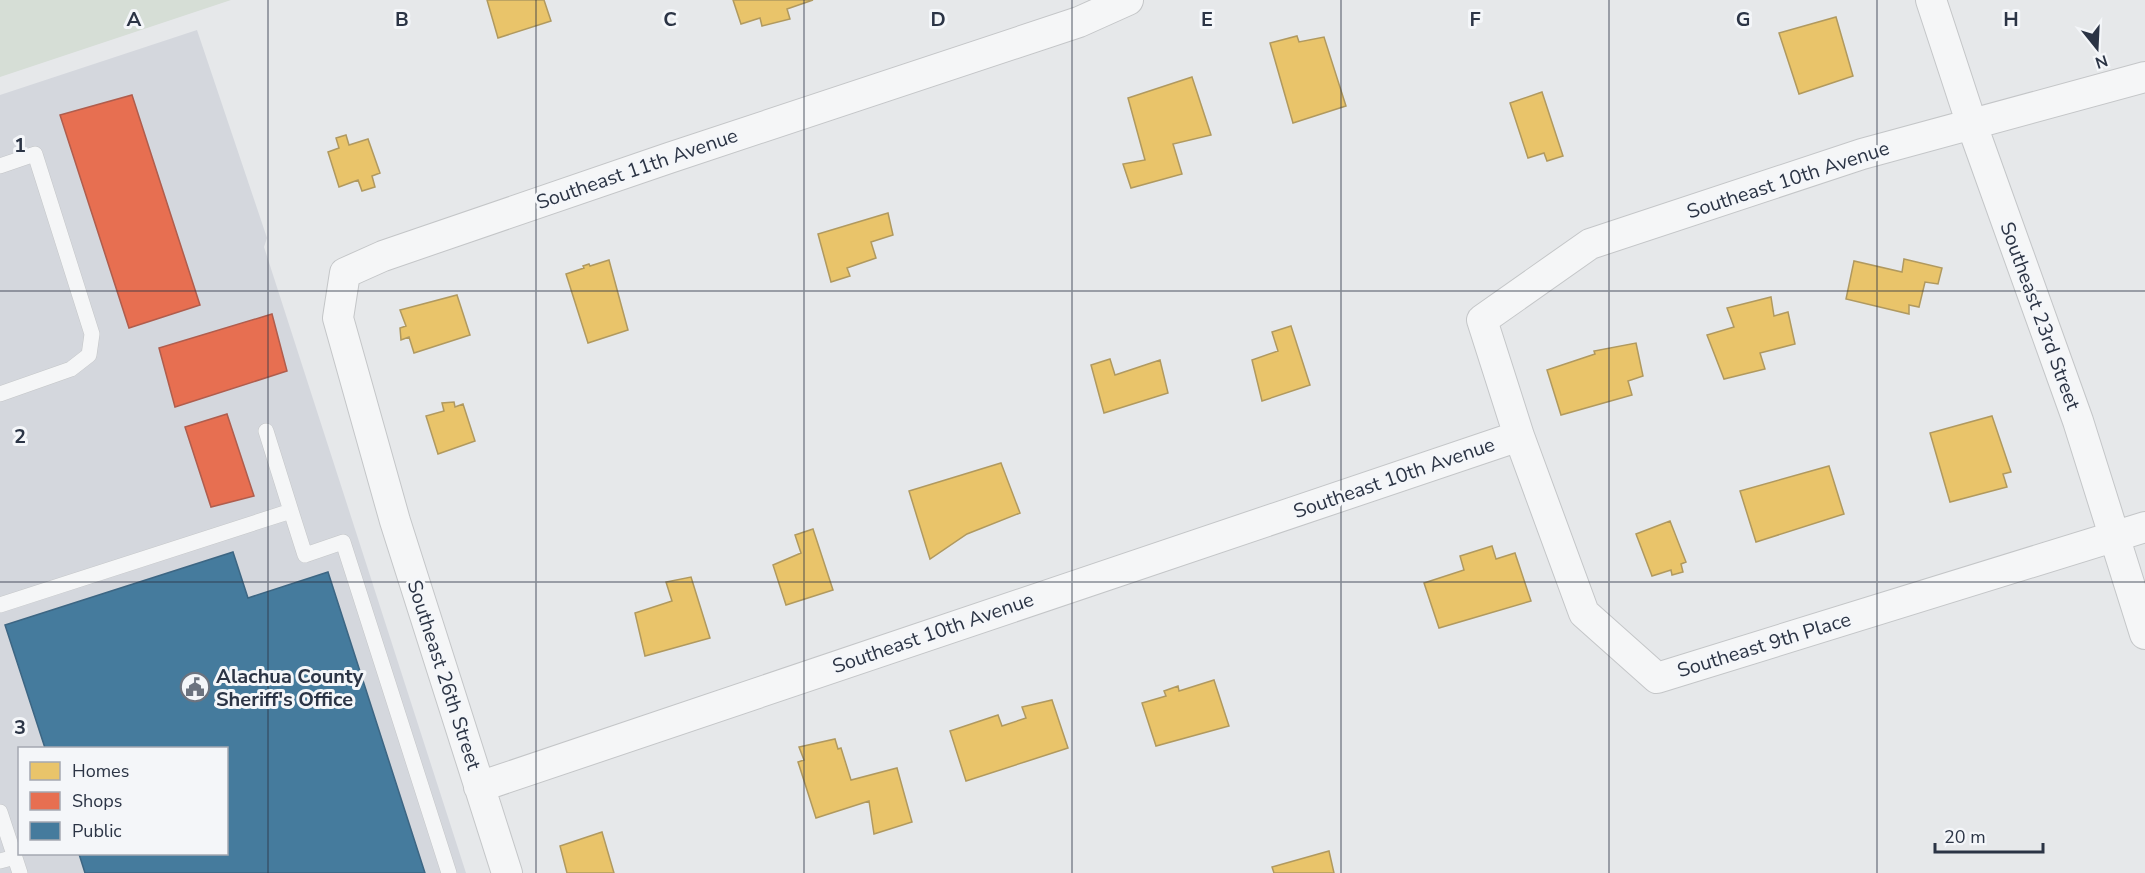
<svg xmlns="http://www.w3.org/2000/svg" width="2145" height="873" viewBox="0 0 2145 873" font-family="'Nunito Sans',sans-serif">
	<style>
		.built { fill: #d4d7dd; fill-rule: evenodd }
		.green { fill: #d6ded6 }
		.homes { fill: #e9c46a; stroke: #b0995f; stroke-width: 1.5 }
		.shops { fill: #e76f51; stroke: #af5d4d; stroke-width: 1.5 }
		.public { fill: #457b9d; stroke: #3d6683; stroke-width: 1.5 }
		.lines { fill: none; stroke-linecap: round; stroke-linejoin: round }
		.lane-casing { stroke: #c4c6c8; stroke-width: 16 }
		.street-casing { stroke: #c4c6c8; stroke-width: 32 }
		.lane { stroke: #f5f6f7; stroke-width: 15 }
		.street { stroke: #f5f6f7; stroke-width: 30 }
		.grid { fill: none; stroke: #2b3445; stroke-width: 1.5; stroke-opacity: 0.55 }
		.labels { text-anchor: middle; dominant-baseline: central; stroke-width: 6; stroke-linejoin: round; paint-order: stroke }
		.street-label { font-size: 20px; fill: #2b3445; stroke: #f4f6f9 }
		.poi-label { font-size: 20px; font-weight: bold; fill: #2b3445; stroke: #f4f6f9; text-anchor: start }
		.grid-label { font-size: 20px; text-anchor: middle; font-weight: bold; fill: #2b3445; stroke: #f4f6f9; stroke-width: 6; stroke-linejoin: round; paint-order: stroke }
	</style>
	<rect width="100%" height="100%" fill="#e6e8ea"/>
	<path class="built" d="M197,30L267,238L264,247L466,873H0V95ZM20,748H226V854H20Z"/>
	<path class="green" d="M0,0H231L0,77Z"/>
	<path class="homes" d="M487,0H544L551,21L498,38Z
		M733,0H813L787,9L790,19L762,26L760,18L741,24Z
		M1836,17L1853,76L1799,94L1779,33Z
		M1297,36L1299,42L1324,37L1346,106L1293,123L1270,43Z
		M1192,77L1211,135L1173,144L1182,174L1131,188L1123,164L1145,160L1128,98Z
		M1542,92L1563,156L1547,161L1544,153L1528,158L1510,103Z
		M346,135L349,145L368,139L380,173L372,176L375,187L362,191L358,180L339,187L328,152L339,148L336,138Z
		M888,213L893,235L871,242L876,258L847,268L850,276L831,282L818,234Z
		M1904,259L1942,268L1938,284L1925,282L1919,307L1909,305V314L1846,299L1854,261L1902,272Z
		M609,260L628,330L588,343L566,274L584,268L583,266L589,264L590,266Z
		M457,295L470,335L414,353L409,337L401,340L400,328L406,326L400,310Z
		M1771,297L1774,316L1788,312L1795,344L1760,353L1765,369L1724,379L1707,335L1734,327L1727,308Z
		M1291,326L1310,385L1262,401L1252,360L1278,351L1272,332Z
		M1636,343L1643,376L1628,381L1632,395L1561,415L1547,370L1595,354L1594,351Z
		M1110,359L1115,375L1160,360L1168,393L1104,413L1091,365Z
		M454,402L455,407L463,404L475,441L438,454L426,416L444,411L442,403Z
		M1992,416L2011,472L2003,474L2007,487L1950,502L1930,433Z
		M1001,463L1020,513L967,534L930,559L909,491Z
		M1829,466L1844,514L1756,542L1740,491Z
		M1670,521L1686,562L1681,564L1683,572L1672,575L1671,570L1652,576L1636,534Z
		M813,529L833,590L786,605L773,565L801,553L795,535Z
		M1492,546L1496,559L1515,553L1531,601L1439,628L1424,583L1464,570L1460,556Z
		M691,577L710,638L645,656L635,613L672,601L666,582Z
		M1214,680L1229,726L1156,746L1142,703L1166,696L1164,691L1178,686L1179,691Z
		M1052,700L1068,748L966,781L950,731L998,715L1002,726L1026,718L1022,707Z
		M835,739L838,749L841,748L851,780L897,768L912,822L874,834L869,801L816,818L798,762L804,760L799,747Z
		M602,832L614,873H567L560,846Z
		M1329,851L1334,873H1274L1272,867Z"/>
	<path class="shops" d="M132,95L200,305L129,328L60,115Z
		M272,314L287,371L175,407L159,348Z
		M227,414L254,496L211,507L185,427Z"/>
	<path class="public" d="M233,552L248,598L328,572L425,873H85L79,854H226V748H45L5,625Z"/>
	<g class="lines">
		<g class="lane-casing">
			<path id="lane" d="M0,166L35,154L92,334L89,355L71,369L0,394
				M266,431L291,511
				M0,605L291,511L305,555L343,542L449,873
				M0,812L20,873
				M0,861L15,857"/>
		</g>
		<g class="street-casing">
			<path id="street" d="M1931,0L1972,125L2078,421L2145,634
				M2145,77L1862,154L1590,244L1482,320L1519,436L1584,613L1657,678L2145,527
				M479,787L1519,436
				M507,873L395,521L338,318L345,273L383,256L669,158L1079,22L1128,0"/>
		</g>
		<use href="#lane" class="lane"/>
		<use href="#street" class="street"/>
	</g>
	<path class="grid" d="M268,0V873M536,0V873M804,0V873M1072,0V873M1341,0V873M1609,0V873M1877,0V873M0,291H2145M0,582H2145"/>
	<defs>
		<g id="civic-ring" transform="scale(1.5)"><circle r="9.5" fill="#f4f6f9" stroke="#6c737f" stroke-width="1.5"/><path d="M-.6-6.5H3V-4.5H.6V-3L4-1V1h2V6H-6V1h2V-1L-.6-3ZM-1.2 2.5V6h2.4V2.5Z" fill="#6c737f"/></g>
	</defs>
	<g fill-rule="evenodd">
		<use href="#civic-ring" x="195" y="687"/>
	</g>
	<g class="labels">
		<g class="street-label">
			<text transform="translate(637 169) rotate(-19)">Southeast 11th Avenue</text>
			<text transform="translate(1788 180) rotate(-18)">Southeast 10th Avenue</text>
			<text transform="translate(2040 316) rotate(70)">Southeast 23rd Street</text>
			<text transform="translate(1394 478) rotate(-19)">Southeast 10th Avenue</text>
			<text transform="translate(933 633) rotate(-19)">Southeast 10th Avenue</text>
			<text transform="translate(1764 645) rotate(-17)">Southeast 9th Place</text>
			<text transform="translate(444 675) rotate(72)">Southeast 26th Street</text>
		</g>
		<g class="poi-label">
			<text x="216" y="676">Alachua County<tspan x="216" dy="23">Sheriff's Office</tspan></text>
		</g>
	</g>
	<g class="grid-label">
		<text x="134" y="26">A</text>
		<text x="402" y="26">B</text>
		<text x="670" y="26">C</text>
		<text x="938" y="26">D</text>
		<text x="1207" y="26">E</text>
		<text x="1475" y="26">F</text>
		<text x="1743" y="26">G</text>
		<text x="2011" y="26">H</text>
		<text x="20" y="152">1</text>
		<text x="20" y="443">2</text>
		<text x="20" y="734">3</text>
	</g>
	<rect x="18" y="747" width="210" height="108" fill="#f4f6f9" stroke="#a4a8b1" stroke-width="1.5"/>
	<rect x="30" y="762" width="30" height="18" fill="#e9c46a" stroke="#a4a8b1" stroke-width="1.5"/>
	<text x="72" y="777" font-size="18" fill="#2b3445">Homes</text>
	<rect x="30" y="792" width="30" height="18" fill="#e76f51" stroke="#a4a8b1" stroke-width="1.5"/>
	<text x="72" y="807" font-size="18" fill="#2b3445">Shops</text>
	<rect x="30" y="822" width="30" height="18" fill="#457b9d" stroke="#a4a8b1" stroke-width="1.5"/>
	<text x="72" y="837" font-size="18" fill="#2b3445">Public</text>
	<g transform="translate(2097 48) rotate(162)" stroke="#f4f6f9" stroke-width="4.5" paint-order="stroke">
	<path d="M0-4.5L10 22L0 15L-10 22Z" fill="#2b3445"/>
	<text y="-9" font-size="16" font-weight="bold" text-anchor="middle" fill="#2b3445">N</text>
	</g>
	<path d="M1935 843v9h108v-9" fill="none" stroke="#2b3445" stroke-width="3"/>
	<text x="1944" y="843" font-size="18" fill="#2b3445" stroke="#f4f6f9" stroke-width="4.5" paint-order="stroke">20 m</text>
</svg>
